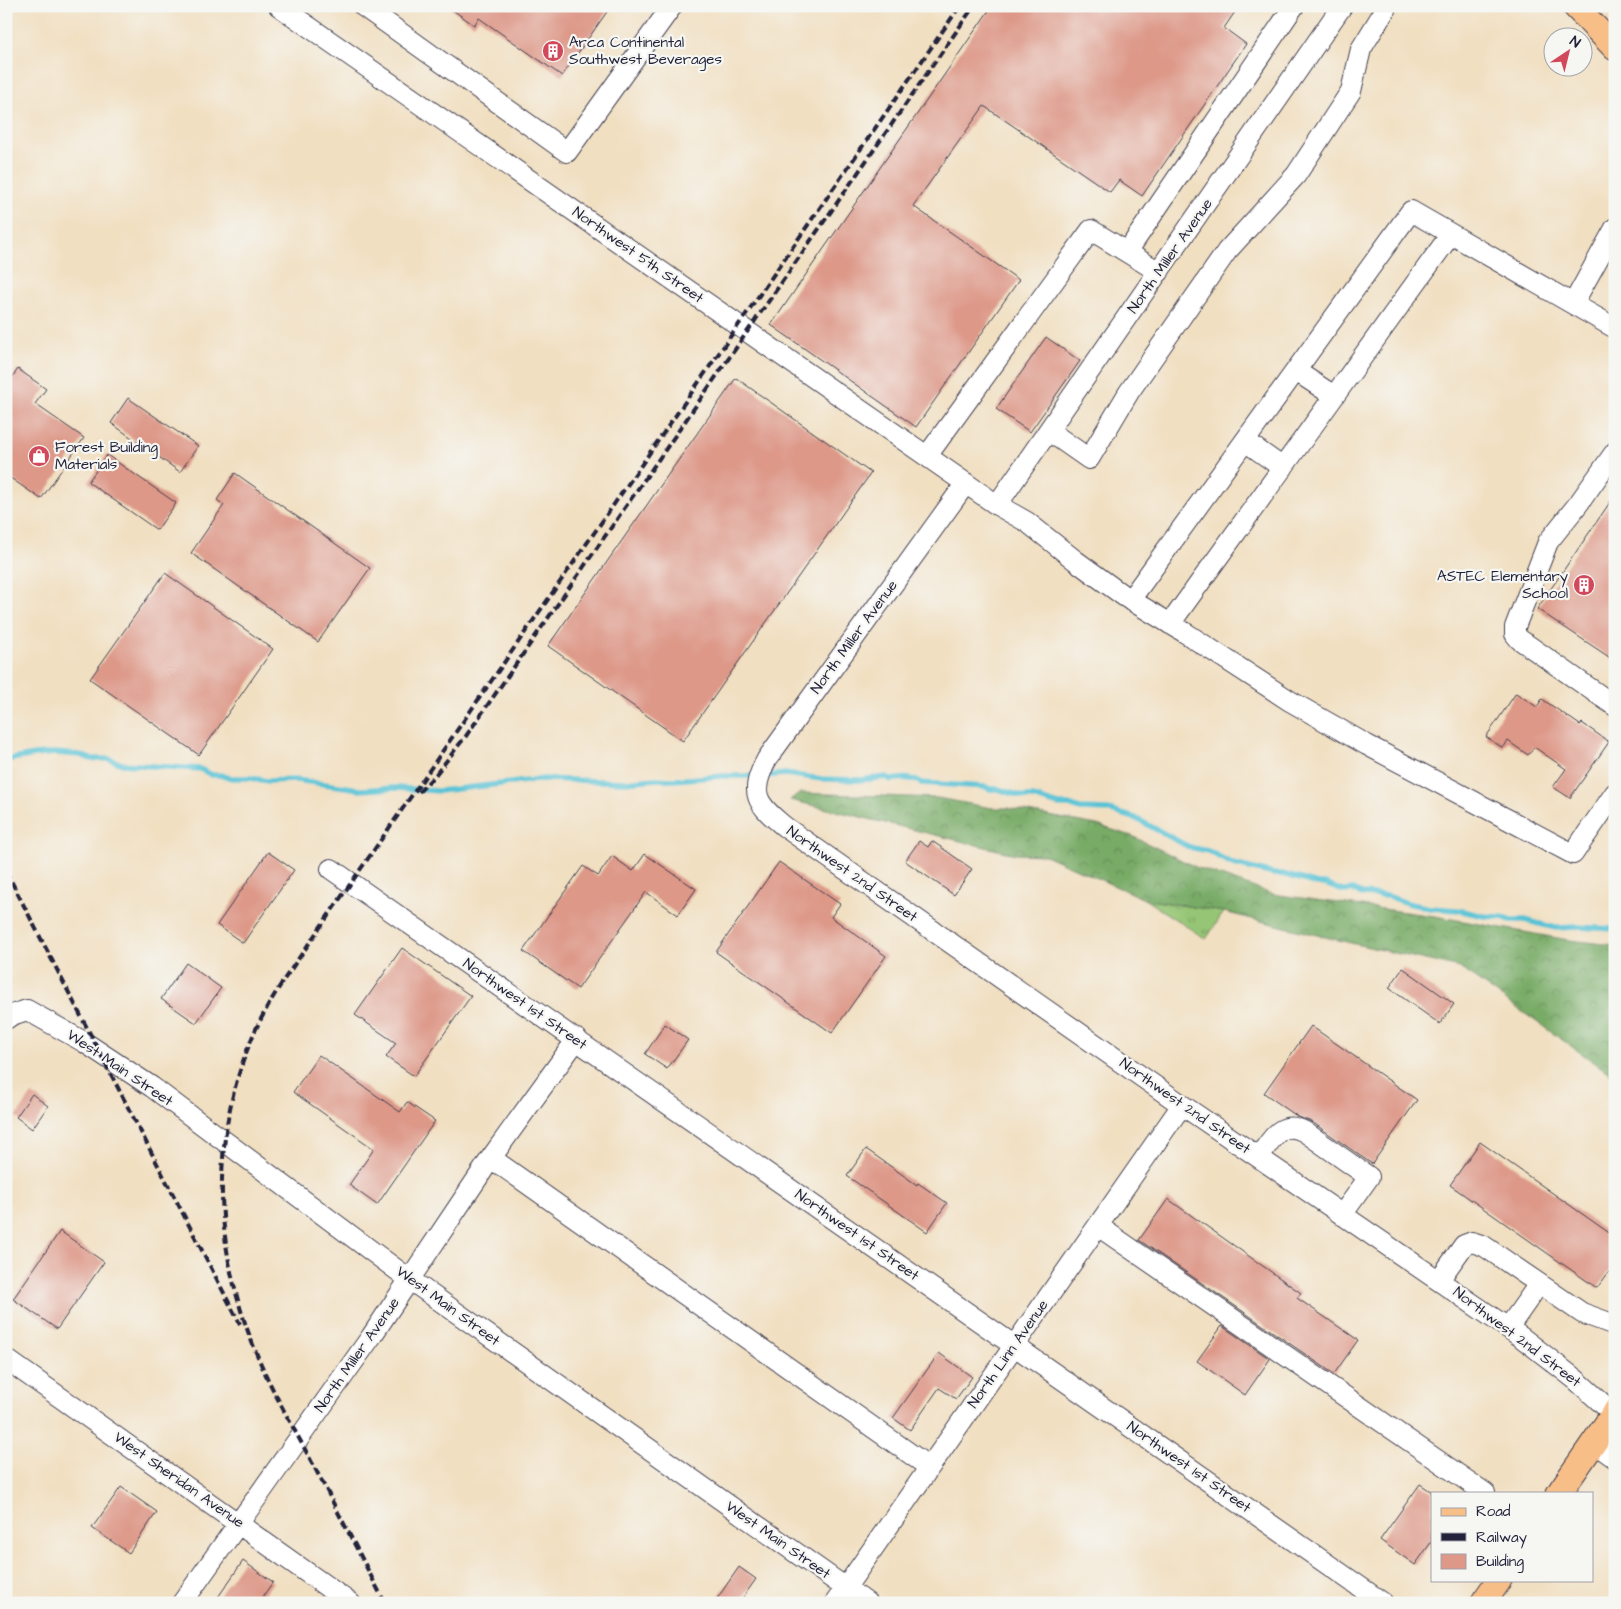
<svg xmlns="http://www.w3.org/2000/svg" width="1621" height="1609" viewBox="0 0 1621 1609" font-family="'Architects Daughter',sans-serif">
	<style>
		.grass { fill: url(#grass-tufts); stroke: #5c7458 }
		.forest { fill: url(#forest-crowns); stroke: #4d6650 }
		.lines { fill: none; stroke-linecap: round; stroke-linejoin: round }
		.stream { stroke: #59c2d5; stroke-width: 5.5 }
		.building { fill: #dd9888 }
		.minor-casing { stroke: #413e4f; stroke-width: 22 }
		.major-casing { stroke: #413e4f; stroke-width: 27 }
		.minor { stroke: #fff; stroke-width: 20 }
		.major { stroke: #f7be88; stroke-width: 25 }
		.rail { stroke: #22223b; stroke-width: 4; stroke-dasharray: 8 4; stroke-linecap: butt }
		.labels { text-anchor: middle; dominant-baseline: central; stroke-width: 4.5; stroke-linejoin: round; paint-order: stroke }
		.poi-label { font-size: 15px; fill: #22223b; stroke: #f6f6f2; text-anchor: start }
		.street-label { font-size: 15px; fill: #22223b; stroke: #f6f6f2 }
	</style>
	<defs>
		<pattern id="grass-tufts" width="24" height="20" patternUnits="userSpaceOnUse" patternTransform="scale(1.25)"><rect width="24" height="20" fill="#96c675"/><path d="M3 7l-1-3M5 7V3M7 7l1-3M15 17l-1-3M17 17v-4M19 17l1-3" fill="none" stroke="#7aa061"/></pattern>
		<pattern id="forest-crowns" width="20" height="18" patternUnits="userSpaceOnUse" patternTransform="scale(1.25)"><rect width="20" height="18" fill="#78ab66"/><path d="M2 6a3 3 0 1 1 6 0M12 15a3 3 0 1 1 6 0" fill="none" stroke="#628b55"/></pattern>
	</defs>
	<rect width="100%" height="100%" fill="#f6f6f2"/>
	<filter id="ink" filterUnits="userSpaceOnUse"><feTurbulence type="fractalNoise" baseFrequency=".02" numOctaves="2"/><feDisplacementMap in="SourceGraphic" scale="10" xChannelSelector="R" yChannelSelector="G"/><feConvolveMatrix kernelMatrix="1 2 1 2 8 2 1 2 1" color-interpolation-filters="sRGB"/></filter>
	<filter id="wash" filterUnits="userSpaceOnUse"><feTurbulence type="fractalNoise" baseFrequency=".0096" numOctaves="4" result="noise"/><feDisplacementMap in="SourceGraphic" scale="20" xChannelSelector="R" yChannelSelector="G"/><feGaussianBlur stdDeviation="1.12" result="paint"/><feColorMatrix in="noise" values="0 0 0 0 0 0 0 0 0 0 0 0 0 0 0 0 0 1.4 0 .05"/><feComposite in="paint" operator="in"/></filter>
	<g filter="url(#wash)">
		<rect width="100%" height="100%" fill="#f1dfc1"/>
		<path class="grass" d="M1144,899L1224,912L1206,939Z"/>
		<path class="forest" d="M801,793L938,798L992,808H1007L1097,825L1132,836L1198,868L1272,894L1435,916L1569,940L1615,945V1077L1460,968L1329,938L1224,912L1144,899L1045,855L1014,854L790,800Z"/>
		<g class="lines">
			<path class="stream" d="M6,760L35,755L55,753L80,755L91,759H109L122,764L200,769L212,775H220L230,778H250L268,781L296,780L353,788L359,790L396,788L439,791L545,779L625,782L656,779L674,780L723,776H755
				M764,776L785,774L822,779L860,780L887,777L891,780C901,778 913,777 921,783L986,787L990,789H998L1024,797H1033L1059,805H1069L1080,809L1108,810L1135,818L1189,847L1208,851L1233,864L1274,874H1282L1304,880L1317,884H1325L1343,891L1353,890L1362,894L1388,896L1407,903L1430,908L1458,910L1484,916L1502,917L1510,920H1524L1556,928L1577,927L1615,929"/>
		</g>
		<g id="blocks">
			<path class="building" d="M447,6H611L562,76L479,18L474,25Z
				M992,6H1239L1224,28L1246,44L1142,196L1119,180L1110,192L984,106L913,206L1019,280L916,427L771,325Z
				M1046,337L1080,361L1030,432L996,409Z
				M18,369L46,389L35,404L84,438L41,499L6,475V386Z
				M736,378L871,473L683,741L548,646Z
				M128,398L198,446L180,472L111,423Z
				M107,455L176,503L157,530L88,482Z
				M235,473L370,568L318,642L191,553L224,505L217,500Z
				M1615,495V661L1537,609Z
				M165,573L273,649L199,755L90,679Z
				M1516,693L1537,707L1542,699L1580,725L1582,723L1609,742L1570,798L1553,787L1566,769L1534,747L1528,755L1508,741L1503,748L1486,737Z
				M919,841L928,847L932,841L972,869L954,895L905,861Z
				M268,852L294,870L243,943L217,925Z
				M645,854L696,889L678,915L646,892L578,989L523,951L583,866L598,876L612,856L633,871Z
				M779,862L840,904L831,917L886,956L832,1033L716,952Z
				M402,948L471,996L414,1076L386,1057L396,1043L355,1015Z
				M186,963L221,988L196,1023L161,999Z
				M1403,968L1454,1004L1440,1024L1389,988Z
				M665,1024L688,1040L667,1069L645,1054Z
				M1311,1026L1417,1100L1372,1164L1312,1122L1298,1117L1264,1093Z
				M319,1055L400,1112L407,1102L435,1121L377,1205L349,1185L374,1149L293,1092Z
				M32,1094L48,1106L32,1129L16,1117Z
				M1480,1142L1615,1237V1264L1597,1288L1450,1185Z
				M866,1149L917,1185L918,1183L947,1203L927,1232L847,1176Z
				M1168,1199L1301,1293L1297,1298L1358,1340L1334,1374L1139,1240Z
				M60,1231L104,1262L57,1329L13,1299Z
				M1222,1326L1270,1359L1245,1395L1197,1361Z
				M939,1353L972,1377L956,1399L939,1388L910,1430L893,1418Z
				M1420,1484L1432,1492V1541L1415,1565L1380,1540Z
				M121,1487L157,1512L129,1553L92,1528Z
				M243,1561L273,1582L258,1603H214Z
				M739,1567L756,1579L739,1603H714Z"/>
		</g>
	</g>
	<g filter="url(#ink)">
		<use href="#blocks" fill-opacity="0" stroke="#413e4f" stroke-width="1"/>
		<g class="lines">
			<g class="minor-casing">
				<path id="minor" d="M279,6L997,505L1027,522L1076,561L1124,596L1184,632L1290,701L1367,745L1573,854L1615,793
					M363,6L567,152L672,6
					M1127,252L1294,6
					M1573,304L1615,328
					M1296,371L1334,396
					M1049,431L1089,459L1129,392L1227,251L1296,175L1351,91L1361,49L1385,10
					M1245,441L1283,468
					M1615,452L1579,503L1548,542L1515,627V634L1519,639L1615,706
					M927,456L1091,230L1159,272
					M966,483L767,759C748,794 757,804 785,827L1182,1105L1521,1337L1575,1379L1614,1414
					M997,505L1342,6
					M1130,600L1411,211L1573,304L1615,228
					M1170,624L1451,234
					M331,869L1383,1603
					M6,1019L12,1015L27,1010L84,1042L152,1087L409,1279L867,1603
					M1259,1157C1271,1140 1281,1118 1305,1132L1369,1177L1342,1215
					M491,1158L929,1467
					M1098,1226L1485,1493
					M1439,1280L1464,1245L1472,1242L1484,1246L1582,1313L1615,1325
					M1508,1328L1539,1284
					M6,1359L350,1603
					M1594,1443L1615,1458
					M182,1603L371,1337L491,1158L577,1039
					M835,1603L1182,1105"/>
			</g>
			<g class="major-casing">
				<path id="major" d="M1575,6L1615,48
					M1559,1493L1615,1412
					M1483,1603L1499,1580"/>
			</g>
			<use href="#minor" class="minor"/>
			<use href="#major" class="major"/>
			<path class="rail" d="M419,792L436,774L466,736L974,6
				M6,871L240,1324
				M385,1603C359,1553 334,1504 308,1455C291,1423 272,1391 258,1357C213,1251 208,1137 255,1031C264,1012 274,995 285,978L960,6"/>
		</g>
	</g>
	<defs>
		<g id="building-disc" transform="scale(1.125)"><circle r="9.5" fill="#d1495b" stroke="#f6f6f2"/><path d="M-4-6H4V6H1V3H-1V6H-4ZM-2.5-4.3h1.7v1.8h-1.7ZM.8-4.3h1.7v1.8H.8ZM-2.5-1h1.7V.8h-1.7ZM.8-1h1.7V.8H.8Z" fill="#fff"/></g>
		<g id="shop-disc" transform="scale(1.125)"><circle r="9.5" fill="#d1495b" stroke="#f6f6f2"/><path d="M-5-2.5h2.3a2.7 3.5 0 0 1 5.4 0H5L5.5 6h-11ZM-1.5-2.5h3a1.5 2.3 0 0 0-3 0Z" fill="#fff"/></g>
	</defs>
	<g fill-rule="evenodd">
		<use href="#building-disc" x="553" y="51"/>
		<use href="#shop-disc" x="39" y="456"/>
		<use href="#building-disc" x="1584" y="585"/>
	</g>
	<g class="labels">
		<g class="poi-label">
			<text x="569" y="42">Arca Continental<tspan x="569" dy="17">Southwest Beverages</tspan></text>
			<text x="55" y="447">Forest Building<tspan x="55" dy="17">Materials</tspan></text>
			<text x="1568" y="576" text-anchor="end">ASTEC Elementary<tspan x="1568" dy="17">School</tspan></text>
		</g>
		<g class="street-label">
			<text transform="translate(638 255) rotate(35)">Northwest 5th Street</text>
			<text transform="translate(1170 256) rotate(-55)">North Miller Avenue</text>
			<text transform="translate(854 637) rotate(-54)">North Miller Avenue</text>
			<text transform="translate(852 874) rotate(35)">Northwest 2nd Street</text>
			<text transform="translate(525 1004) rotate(35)">Northwest 1st Street</text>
			<text transform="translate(120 1068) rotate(34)">West Main Street</text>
			<text transform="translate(1185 1106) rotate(35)">Northwest 2nd Street</text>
			<text transform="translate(857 1235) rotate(35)">Northwest 1st Street</text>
			<text transform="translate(448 1306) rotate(36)">West Main Street</text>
			<text transform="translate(1517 1337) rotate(37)">Northwest 2nd Street</text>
			<text transform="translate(1008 1354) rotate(-55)">North Linn Avenue</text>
			<text transform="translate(357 1355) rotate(-55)">North Miller Avenue</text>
			<text transform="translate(1189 1467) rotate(35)">Northwest 1st Street</text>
			<text transform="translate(179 1480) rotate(35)">West Sheridan Avenue</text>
			<text transform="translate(778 1540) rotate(35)">West Main Street</text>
		</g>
	</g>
	<rect width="1621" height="1609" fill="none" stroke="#f6f6f2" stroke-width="25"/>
	<rect x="1431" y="1492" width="162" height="90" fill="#f6f6f2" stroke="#a1a1a9"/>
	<rect x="1441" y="1508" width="25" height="8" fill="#f7be88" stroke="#a1a1a9"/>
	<text x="1476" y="1516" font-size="15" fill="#22223b">Road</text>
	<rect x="1441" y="1533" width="25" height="8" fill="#22223b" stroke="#a1a1a9"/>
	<text x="1476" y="1542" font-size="15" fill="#22223b">Railway</text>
	<rect x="1441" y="1554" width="25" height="15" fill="#dd9888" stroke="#a1a1a9"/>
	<text x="1476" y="1566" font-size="15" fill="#22223b">Building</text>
	<g transform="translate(1568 52) rotate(35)"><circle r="24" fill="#f6f6f2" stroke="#a1a1a9"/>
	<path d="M0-4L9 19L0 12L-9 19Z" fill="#d1495b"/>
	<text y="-8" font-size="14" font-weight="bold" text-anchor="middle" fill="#22223b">N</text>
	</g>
</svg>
